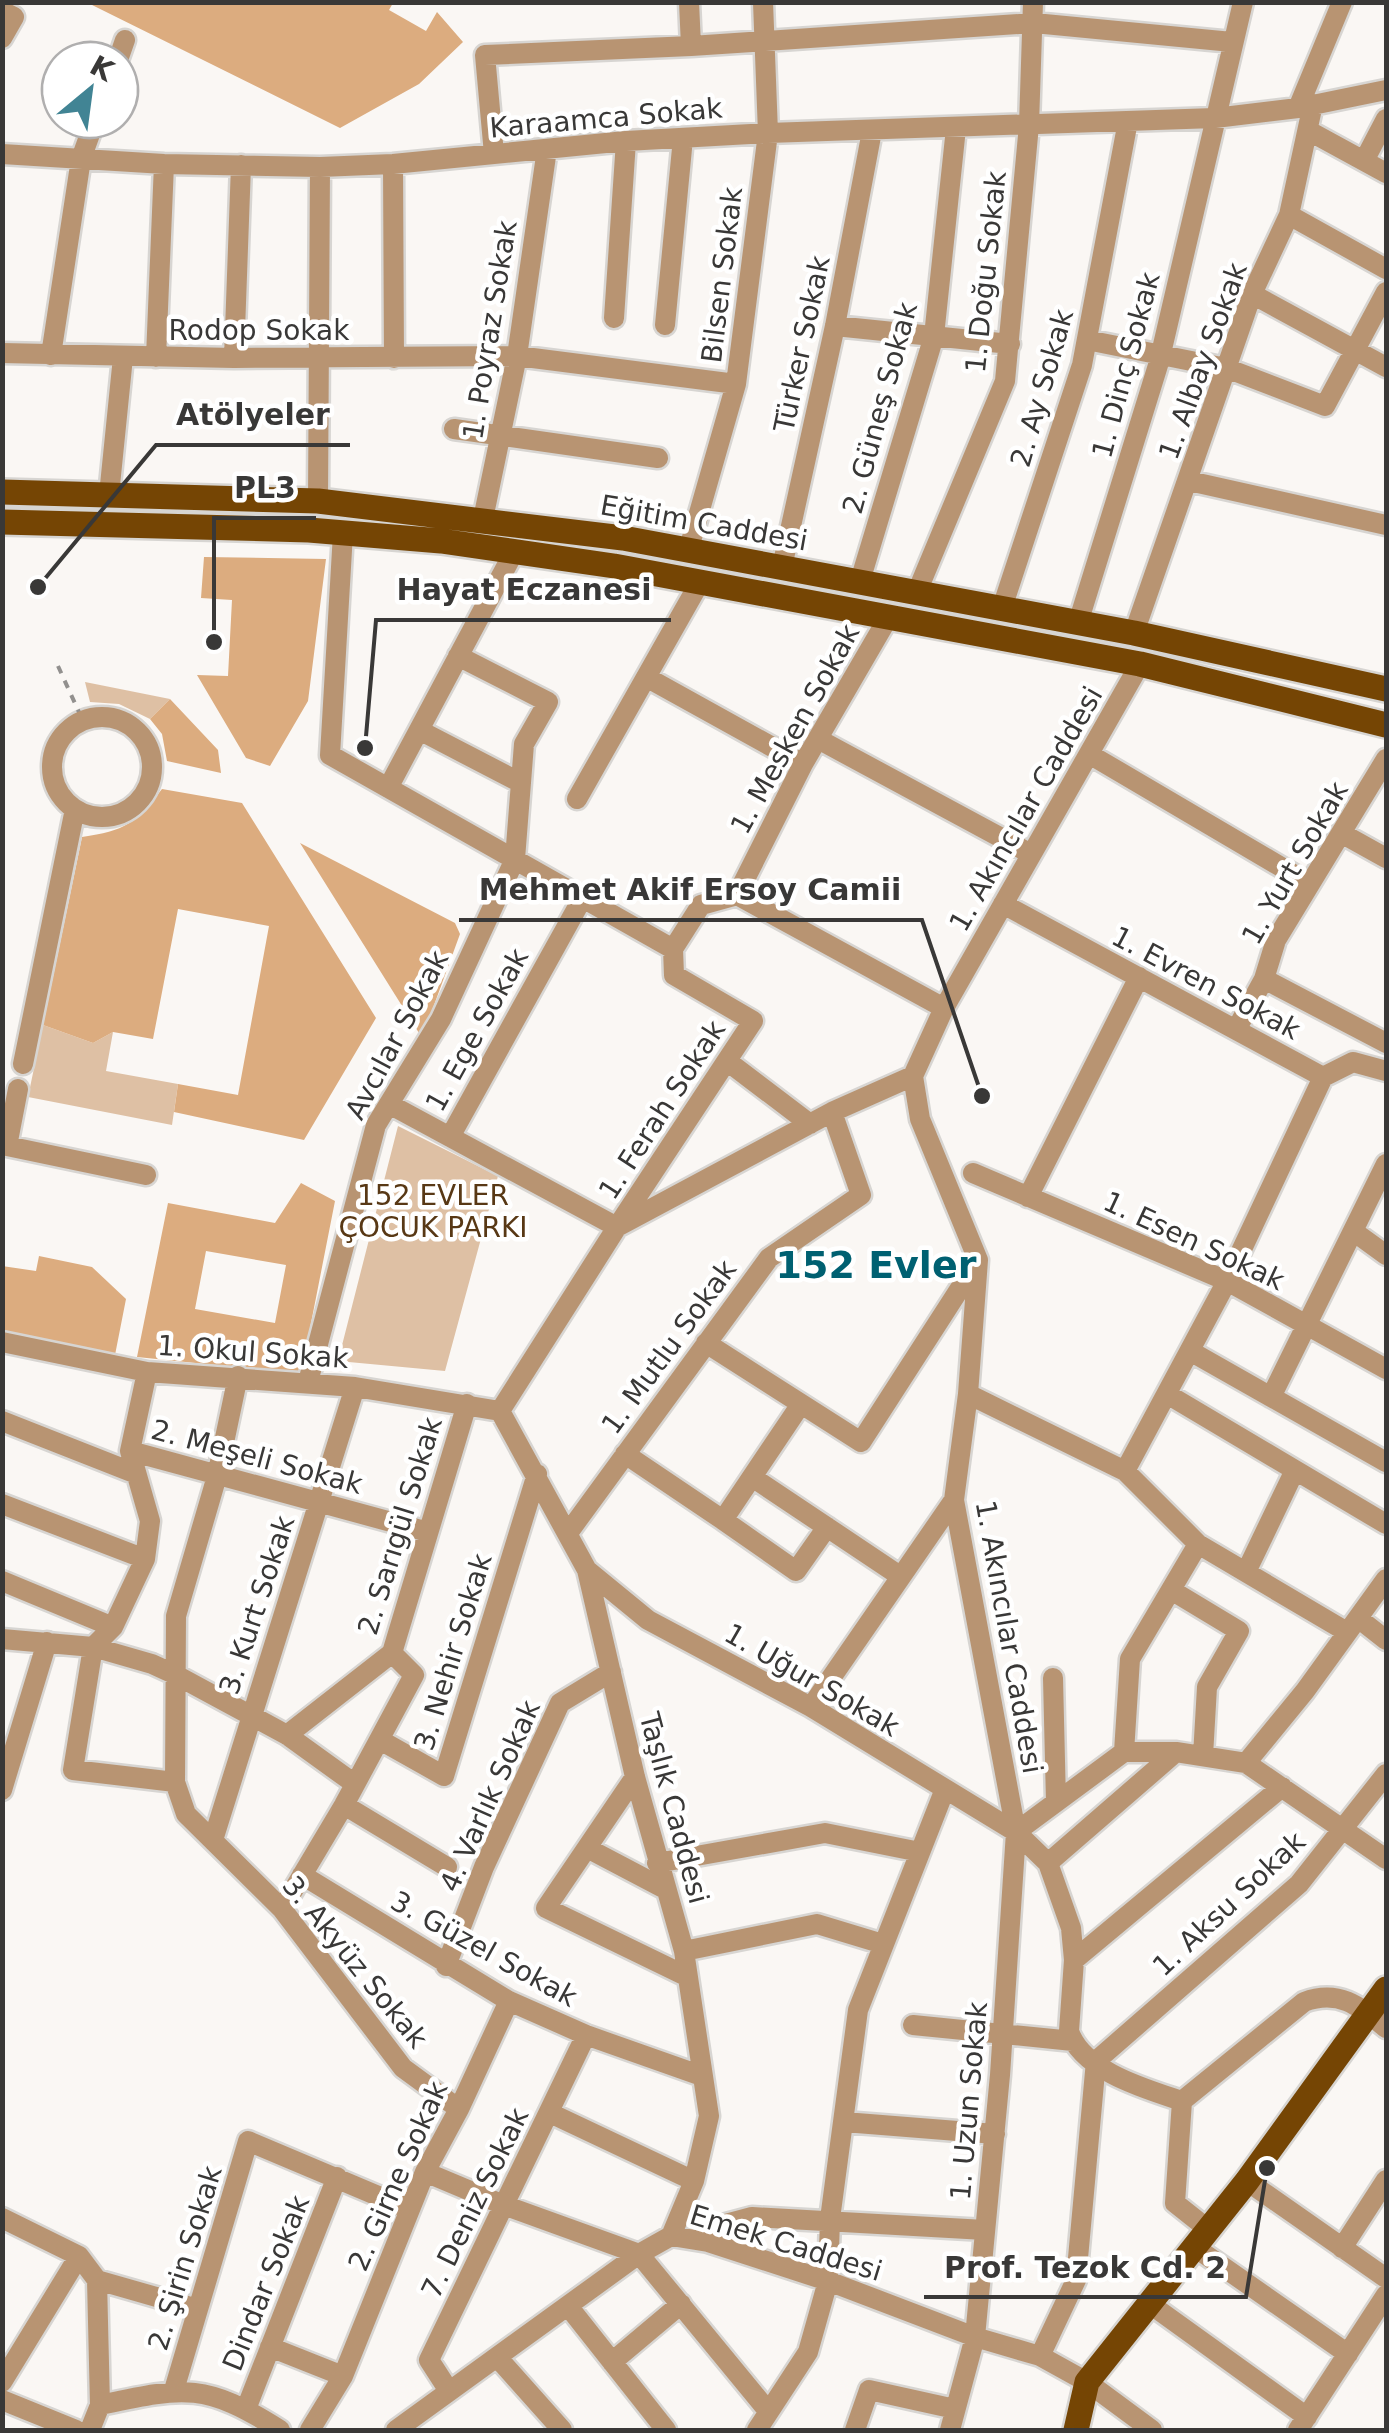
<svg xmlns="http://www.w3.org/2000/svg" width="1389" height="2433" viewBox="0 0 1389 2433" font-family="'DejaVu Sans',sans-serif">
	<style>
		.green { fill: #dec0a4 }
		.forest { fill: #dcac7f; fill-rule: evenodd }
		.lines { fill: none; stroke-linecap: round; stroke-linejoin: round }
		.minor-casing { stroke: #d7d5d2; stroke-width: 25 }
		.major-casing { stroke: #d7d5d2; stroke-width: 30 }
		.path { stroke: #92908e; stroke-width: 4; stroke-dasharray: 8 8; stroke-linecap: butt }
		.minor { stroke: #b89472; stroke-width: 20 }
		.major { stroke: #754504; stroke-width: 25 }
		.labels { text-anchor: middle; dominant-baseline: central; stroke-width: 9; stroke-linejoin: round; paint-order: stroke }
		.street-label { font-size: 28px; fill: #393837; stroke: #fff }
		.park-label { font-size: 28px; fill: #583815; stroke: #fff }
		.district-label { font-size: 38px; font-weight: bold; fill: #006071; stroke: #fff }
		.leader { fill: none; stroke: #393837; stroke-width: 4 }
		.callout-dot { fill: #393837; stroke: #fff; stroke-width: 4 }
		.callout-label { font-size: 30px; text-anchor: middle; font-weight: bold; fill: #393837; stroke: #fff; stroke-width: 9; stroke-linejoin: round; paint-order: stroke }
	</style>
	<rect width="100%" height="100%" fill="#faf7f4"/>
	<path class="green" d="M85,682L170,699L150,719L119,704L90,702Z
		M43,1025L93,1043L113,1032L106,1071L178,1084L172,1125L28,1097Z
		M398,1126L498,1176L445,1371L338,1361Z"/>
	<path class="forest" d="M88,3H393L389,10L426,31L437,12L463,42L419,84L340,128Z
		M204,557L326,559L308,701L270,766L246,758L197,675L228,676L232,600L201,598Z
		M170,699L218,750L221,773L167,761L162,734L150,719Z
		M162,789L242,803L376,1018L304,1140L174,1112L178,1084L238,1095L269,926L178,909L153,1039L113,1032L93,1043L43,1025L82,837C125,831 136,823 162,789Z
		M300,843L455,923L460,934L429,1019L419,1033Z
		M301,1183L335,1201L301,1374L137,1357L168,1203L275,1223ZM206,1251L286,1265L275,1323L195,1309Z
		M39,1256L92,1267L126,1299L115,1355L3,1336L2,1266L36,1271Z"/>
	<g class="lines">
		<g class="minor-casing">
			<path id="minor" d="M689,2L691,46
				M2,11L14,17L2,38
				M118,60L125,40
				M1298,108L1342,2
				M1309,131L1386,173
				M2,154L164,164L320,167L393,164L626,141L768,133L1215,118L1298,108L1386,90
				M494,154L485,55L691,46L1034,23L1232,42
				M1364,161L1386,119
				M393,164L394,358
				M1289,215L1386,269
				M1252,294L1386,367
				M614,318L626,141
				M665,325L683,138
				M835,326L1010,344
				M1087,340L1226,368L1325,406L1386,292
				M2,353L234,358L517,356L736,384
				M51,355L81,159L95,120
				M156,357L164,164
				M234,358L241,165
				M454,429L658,458
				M1189,481L1386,525
				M109,495L123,357
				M318,501L320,167
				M483,519L517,356L547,149
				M343,533L330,755L673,949L674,975L753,1021L617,1227L389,1104
				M689,548L736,384L768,133L763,2
				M782,567L835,326L872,131
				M860,581L934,336L956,128
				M917,592L1005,381L1029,125L1033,2
				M1002,608L1082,365L1128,121
				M1078,623L1159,362L1243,2
				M1134,633L1252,294L1289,215L1313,104
				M646,677L803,764
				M52 767a50 50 0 1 1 100 0a50 50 0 1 1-100 0Z
				M419,730L521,783
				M818,739L1031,854
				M1089,754L1310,884
				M1386,759L1276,940L1264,979L1386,1043
				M388,788L514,552
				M577,799L700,582
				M1341,833L1386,858
				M737,895L944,1008
				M1003,904L1323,1077L1353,1062L1386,1071
				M673,949L701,905L737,895L803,764L888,618
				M1236,1030L1264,979
				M727,1061L810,1124
				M23,1064L75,809
				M18,1089L7,1146L146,1175
				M450,1137L582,899
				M973,1173L1227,1281L1386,1369
				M1028,1197L1139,977
				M1353,1231L1386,1255
				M2,1342L147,1372L355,1387L500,1411
				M706,1343L861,1442L977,1262
				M1190,1351L1386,1462
				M238,1376L217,1476L176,1616L175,1782L186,1814L282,1909L403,2068L459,2109
				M308,1382L376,1125L441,1019L515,859L524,744L548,702L458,656
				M968,1394L1125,1471L1198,1544L1347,1632
				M1167,1394L1386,1524
				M1271,1397L1386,1164
				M500,1411L587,1570L635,1777L684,1951L709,2116L694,2181L671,2236
				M500,1411L617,1227L832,1112L913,1076
				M2,1421L134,1473
				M130,1451L428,1532
				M625,1454L723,1520L801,1404
				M1125,1471L1227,1281L1323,1077
				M752,1477L900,1576
				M2,1504L145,1559
				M723,1520L796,1571L827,1527
				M568,1533L769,1258L861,1195L832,1112
				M587,1570L648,1620L811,1707L1016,1832L1048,1863L1071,1928L1074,1960L1069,2031C1082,2071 1146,2089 1182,2101L1175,2203L1209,2230
				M1246,1572L1295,1470
				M2,1581L113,1627
				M1171,1590L1239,1631L1207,1687L1203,1756
				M1358,1618L1386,1640
				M2,1639L93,1647L113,1627L145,1559L150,1521L130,1451L147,1372
				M1053,1678L1056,1802
				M811,1707L954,1500
				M287,1735L392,1653L467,1404
				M380,1740L444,1776L537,1474
				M1124,1752L1130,1659L1198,1544
				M1246,1763L1305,1691L1386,1579
				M635,1777L546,1908L686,1976
				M175,1782L73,1770L93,1647L152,1664L176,1675L287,1735L355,1784
				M2,1790L47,1642
				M344,1805L447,1867
				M1016,1832L1124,1752H1176L1246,1763L1386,1859
				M213,1840L355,1387
				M587,1848L665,1889
				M657,1863L825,1833L920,1852
				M1048,1863L1176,1752
				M302,1875L509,2001L586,2035L702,2076
				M282,1909L344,1805L414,1675L392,1653
				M684,1951L817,1924L883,1944
				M1074,1960L1282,1787
				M446,1966L484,1867L560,1703L611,1672
				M913,2025L1073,2041
				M1096,2061L1299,1884L1386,1774
				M1182,2101L1304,2002C1339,1989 1359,2006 1386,2028
				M550,2113L694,2181
				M844,2122L995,2134
				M425,2172L506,2206L639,2254L768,2411
				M1247,2181L1386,2278
				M2,2218L79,2256L97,2280L100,2405L90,2430
				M708,2242L722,2225L752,2217L985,2230
				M1196,2248L1348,2354
				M1342,2248L1386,2180
				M97,2280L198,2309
				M1150,2304L1307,2417
				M568,2306L666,2430
				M270,2347L343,2376
				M1040,2356L1076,2280L1096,2061
				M497,2357L562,2430
				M612,2362L681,2304
				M2,2382L79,2256
				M174,2390L248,2141L409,2209
				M449,2391L429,2360L586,2035
				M2,2400L76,2430
				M100,2405C185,2387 204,2382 280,2430
				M246,2409L337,2177
				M310,2430L343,2376L425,2172L459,2109L509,2001
				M396,2430L639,2254L671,2236L708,2242L828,2281L975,2337L1040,2356L1087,2382L1152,2430
				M757,2430L808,2352L828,2281L830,2219L858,2010L945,1789
				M855,2430L869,2390L955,2409
				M950,2430L975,2337L1000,2075L1016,1832L954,1500L968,1394L978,1260L920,1119L913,1076L944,1008L1140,664
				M1298,2430L1386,2295"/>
		</g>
		<g class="major-casing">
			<path id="major" d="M2,492L318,501L623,538L1134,633L1386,689
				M2,522L309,530L441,541L614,566L1140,664L1386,725
				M1076,2430L1087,2382L1247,2181L1386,1989"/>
		</g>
		<path class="path" d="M58,666L83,721"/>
		<use href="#minor" class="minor"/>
		<use href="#major" class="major"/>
	</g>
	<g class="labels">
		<g class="street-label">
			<text transform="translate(606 118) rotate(-5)">Karaamca Sokak</text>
			<text transform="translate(986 272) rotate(-84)">1. Doğu Sokak</text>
			<text transform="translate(722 275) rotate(-83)">Bilsen Sokak</text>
			<text x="259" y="330">Rodop Sokak</text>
			<text transform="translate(490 330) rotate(-81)">1. Poyraz Sokak</text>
			<text transform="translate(802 344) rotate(-78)">Türker Sokak</text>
			<text transform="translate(1203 361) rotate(-70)">1. Albay Sokak</text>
			<text transform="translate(1126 365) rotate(-75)">1. Dinç Sokak</text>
			<text transform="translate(1042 388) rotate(-74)">2. Ay Sokak</text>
			<text transform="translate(880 408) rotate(-75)">2. Güneş Sokak</text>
			<text transform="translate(704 523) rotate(10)">Eğitim Caddesi</text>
			<text transform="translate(795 729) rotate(-61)">1. Mesken Sokak</text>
			<text transform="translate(1026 809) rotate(-60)">1. Akıncılar Caddesi</text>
			<text transform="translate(1295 863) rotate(-60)">1. Yurt Sokak</text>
			<text transform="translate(1206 983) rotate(28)">1. Evren Sokak</text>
			<text transform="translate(477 1030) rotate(-61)">1. Ege Sokak</text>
			<text transform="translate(397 1035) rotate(-62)">Avcılar Sokak</text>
			<text transform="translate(662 1110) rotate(-57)">1. Ferah Sokak</text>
			<text transform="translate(1194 1241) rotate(25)">1. Esen Sokak</text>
			<text transform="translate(669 1347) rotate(-54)">1. Mutlu Sokak</text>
			<text transform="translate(253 1352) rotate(4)">1. Okul Sokak</text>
			<text transform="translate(257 1457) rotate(15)">2. Meşeli Sokak</text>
			<text transform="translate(400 1526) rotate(-73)">2. Sarıgül Sokak</text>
			<text transform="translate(257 1605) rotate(-72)">3. Kurt Sokak</text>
			<text transform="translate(1009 1637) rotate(80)">1. Akıncılar Caddesi</text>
			<text transform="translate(453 1652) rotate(-73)">3. Nehir Sokak</text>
			<text transform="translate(812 1680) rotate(30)">1. Uğur Sokak</text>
			<text transform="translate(490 1796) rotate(-66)">4. Varlık Sokak</text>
			<text transform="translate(674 1808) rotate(75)">Taşlık Caddesi</text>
			<text transform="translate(1229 1904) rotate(-43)">1. Aksu Sokak</text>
			<text transform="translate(484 1949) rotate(29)">3. Güzel Sokak</text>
			<text transform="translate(355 1962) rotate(51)">3. Akyüz Sokak</text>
			<text transform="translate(969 2101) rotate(-85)">1. Uzun Sokak</text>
			<text transform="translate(398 2176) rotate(-66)">2. Girne Sokak</text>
			<text transform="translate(475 2203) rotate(-64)">7. Deniz Sokak</text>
			<text transform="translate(786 2243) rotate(17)">Emek Caddesi</text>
			<text transform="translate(185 2258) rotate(-73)">2. Şirin Sokak</text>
			<text transform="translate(266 2283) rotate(-68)">Dindar Sokak</text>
		</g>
		<g class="park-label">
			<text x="433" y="1195">152 EVLER<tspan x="433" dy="32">ÇOCUK PARKI</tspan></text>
		</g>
		<g class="district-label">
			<text x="876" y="1265">152 Evler</text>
		</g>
	</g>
	<path class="leader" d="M38 587L156 445H350M214 642L214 518H316M365 748L376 620H671M982 1096L922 920H459M1267 2168L1246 2297H924"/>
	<g class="callout-dot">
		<circle cx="38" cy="587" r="10"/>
		<circle cx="214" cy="642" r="10"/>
		<circle cx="365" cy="748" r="10"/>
		<circle cx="982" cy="1096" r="10"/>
		<circle cx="1267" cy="2168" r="10"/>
	</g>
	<g class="callout-label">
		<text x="253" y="425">Atölyeler</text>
		<text x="265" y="498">PL3</text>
		<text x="524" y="600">Hayat Eczanesi</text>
		<text x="690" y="900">Mehmet Akif Ersoy Camii</text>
		<text x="1085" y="2278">Prof. Tezok Cd. 2</text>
	</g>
	<rect width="1389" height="2433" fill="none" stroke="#393837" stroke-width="10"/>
	<g transform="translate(90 90) rotate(29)"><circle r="48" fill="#ffffff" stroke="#b0afaf" stroke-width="2.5"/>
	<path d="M0-8L18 38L0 25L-18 38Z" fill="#418494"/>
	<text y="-15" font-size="28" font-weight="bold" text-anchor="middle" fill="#393837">K</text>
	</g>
</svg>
